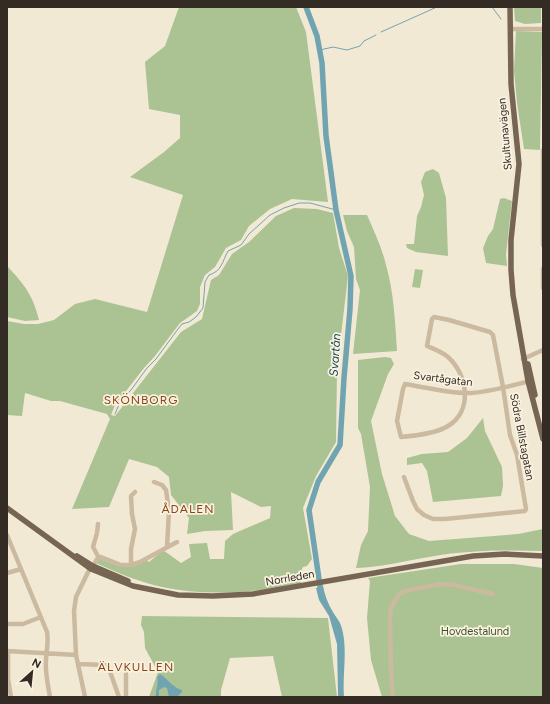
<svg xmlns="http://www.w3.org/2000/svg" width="550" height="704" viewBox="0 0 550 704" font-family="Figtree,sans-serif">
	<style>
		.green { fill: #abc293 }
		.water { fill: #71a4b1 }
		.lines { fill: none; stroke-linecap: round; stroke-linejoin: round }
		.stream { stroke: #71a4b1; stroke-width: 1 }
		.river { stroke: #71a4b1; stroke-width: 5.5 }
		.minor { stroke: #cbba9f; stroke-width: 4.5 }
		.major { stroke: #776553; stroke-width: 5.5 }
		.labels { text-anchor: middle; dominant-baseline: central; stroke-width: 3.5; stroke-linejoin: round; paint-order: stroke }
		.street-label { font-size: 11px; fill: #342b24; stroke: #faf2e0 }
		.park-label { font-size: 11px; fill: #3b5425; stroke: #faf2e0 }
		.water-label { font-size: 12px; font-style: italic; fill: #164958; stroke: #faf2e0 }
		.neighbourhood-label { font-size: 12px; letter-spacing: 1px; fill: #894416; stroke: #faf2e0 }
	</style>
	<rect width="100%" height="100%" fill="#f2e9d4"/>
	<path class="green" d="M179,7H296L306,32L328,202L292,199L270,209L249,226L241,240L226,248L215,267L205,275L200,287V304L197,311L180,323L155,356L144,368L115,405L111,415L115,416L181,332L202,319L211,280L219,275L232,254L249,242L276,216L294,208L317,209L333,213L339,248L348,276L337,369L336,442L316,476L303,508L312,559L307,566L303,567L300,573L301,584C256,592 208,597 162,587C139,582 118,573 96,563L100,559L122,567L147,560L149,562L163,550L181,563L191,557L189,544L207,543L210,559H224L225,541L233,534L270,518L271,506L261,507L231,492L233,530L205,531L187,534L189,518L171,495L169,477L157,467L129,459L109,507L72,509L110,419L107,414L60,401H51L25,393L22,416L7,415V321L24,324H38L54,320L75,304L95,299L147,312L183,195L130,177L164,152L180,138V115L149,109L145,62L165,46Z
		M514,7H541V23L525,24L515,21Z
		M516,31L542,32L540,150L524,149L517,103L514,70Z
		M433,169L439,173L446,198L448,256L416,252L407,248L406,244H414L417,216L421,207L424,195L421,182L425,172Z
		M504,198L512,201L506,254L507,266L486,263L483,248L488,236L493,229L500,199Z
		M343,215H367C374,231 382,248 386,265C394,293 395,322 397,351L353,354L360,290L356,279L354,247L347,231Z
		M7,266C24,284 33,295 39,320L25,321L7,317Z
		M415,269L423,270L420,288L412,287Z
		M385,357L391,358L394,364L388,374L371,421L382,474L395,516L409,534L429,541L518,534L543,529V551C505,550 467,550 429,557C405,561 381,567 356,568L361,545L368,531L370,487L361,434L358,428V360Z
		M483,418L485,431L502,467L503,486L501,496L433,502L427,471L422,463L407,465V458L422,454L448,452L467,438Z
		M461,564H514L543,568V697H382L371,660L367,618L370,581L368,578Z
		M142,616L328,618L337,697H282L273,656L230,658L221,690V697H149L158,672L145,648L144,632L141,625Z"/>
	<path class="water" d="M323,586C325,596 328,604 333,612C335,616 338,619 340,623C349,645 342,673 344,697H338V693L337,644L329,616L319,600L316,588Z
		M160,674C167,678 173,688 182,690V692L177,697H169L167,688L164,687L159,690V697H156C155,690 159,685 157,677Z"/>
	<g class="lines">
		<path class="stream" d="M492,7L501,19
			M381,32L437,7
			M320,50L333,47L347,50L360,46L364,41L376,35
			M115,414L120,402L131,390L147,368L156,359L178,329L182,324L189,322L196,317L203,308L205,282L209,275C222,271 222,262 228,251L241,245L249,234L270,215L284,208L299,203H310L336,210"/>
		<path class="river" d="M306,7L317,36L322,63L326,136L330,165L336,210L351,276L350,309L344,378L340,445L318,482L309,510L321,593"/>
		<path class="minor" d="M510,29H543
			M543,150V245
			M543,269V288
			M523,359L543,350
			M404,477L413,501L417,509L424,515L433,519H445L525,511L526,509L517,455L510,435L503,387L493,335L490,332L449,320L434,317L432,319L427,346C434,349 442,352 448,357C468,375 473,411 448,426C437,433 413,436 401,437L397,421L403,389L405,384C424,387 447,393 466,393C483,394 513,385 530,381
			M154,482L162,485L166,490L169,511L167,547
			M98,524L97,533L93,547L99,558
			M7,535L47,632C49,642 46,652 46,661C45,673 48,685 50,697
			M131,565V549L135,529L132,514L131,496L135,492
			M93,566L97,559L101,557L121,565H131L140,562L177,542
			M7,573L21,569
			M7,624H23L41,617
			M7,651L76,655
			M8,651V679L11,697
			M78,664L105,665L108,666L119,697
			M126,674V697
			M85,697L76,655L74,611L76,597L91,566
			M393,697L391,674L390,618L391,608L398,596L402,592L414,589L442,584L454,585L493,594"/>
		<path class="major" d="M510,7L511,84L519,164L511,240V270L513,295L528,381L543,439
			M528,364L535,395
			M7,508L91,569L133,586L178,595L213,596L253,594L473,556L505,554L543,556
			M77,556L93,566L128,581"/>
	</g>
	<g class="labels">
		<g class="street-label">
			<text transform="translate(505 134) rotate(-95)">Skultunavägen</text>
			<text transform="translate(443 379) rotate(7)">Svartågatan</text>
			<text transform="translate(522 437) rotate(79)">Södra Billstagatan</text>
			<text transform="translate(290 578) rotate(-10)">Norrleden</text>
		</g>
		<g class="park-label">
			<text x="475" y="631">Hovdestalund</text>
		</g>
		<g class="water-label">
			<text transform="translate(335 355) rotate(-86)">Svartån</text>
		</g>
		<g class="neighbourhood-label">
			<text x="141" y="400">SKÖNBORG</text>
			<text x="188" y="509">ÅDALEN</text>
			<text x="136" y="667">ÄLVKULLEN</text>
		</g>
	</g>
	<rect width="550" height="704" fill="none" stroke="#342b24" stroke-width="16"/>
	<g transform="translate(32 672) rotate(27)" stroke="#faf2e0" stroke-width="3" paint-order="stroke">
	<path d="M0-3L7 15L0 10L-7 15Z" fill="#342b24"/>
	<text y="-6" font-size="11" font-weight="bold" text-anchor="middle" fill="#342b24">N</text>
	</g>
</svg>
